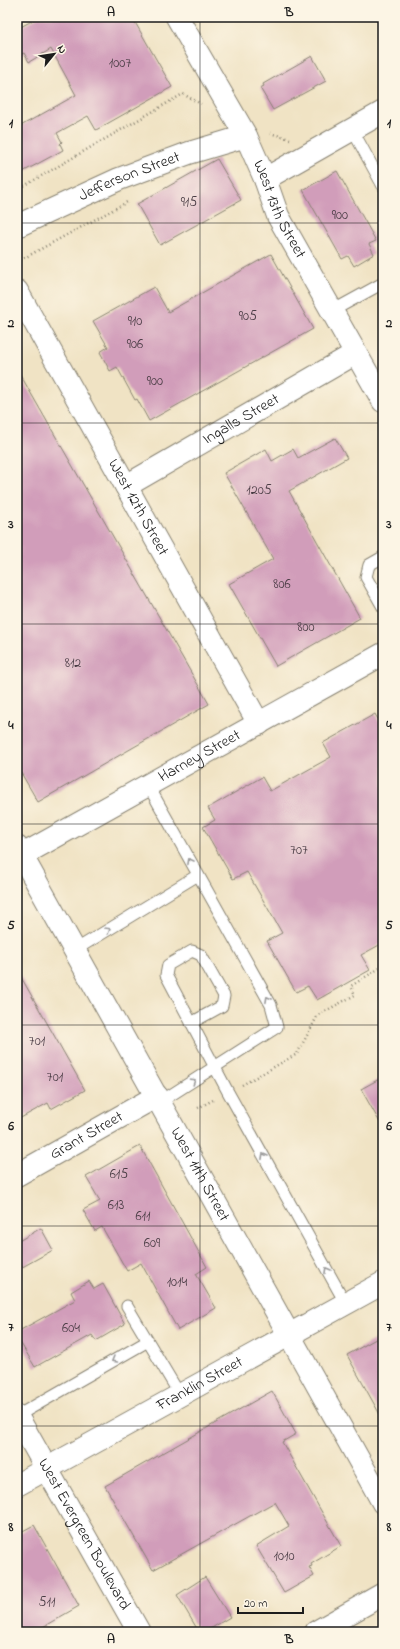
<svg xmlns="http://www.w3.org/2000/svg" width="400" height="1649" viewBox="0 0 400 1649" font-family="'Indie Flower',sans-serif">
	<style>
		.building { fill: #d19dba }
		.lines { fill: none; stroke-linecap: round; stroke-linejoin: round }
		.service-casing { stroke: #868070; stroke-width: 13 }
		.minor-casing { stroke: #868070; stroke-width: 24 }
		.tertiary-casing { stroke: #868070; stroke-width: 24 }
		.path { stroke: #868070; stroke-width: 2.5; stroke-dasharray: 1 3; stroke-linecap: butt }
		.service { stroke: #fff; stroke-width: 11 }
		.minor { stroke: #fff; stroke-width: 22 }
		.tertiary { stroke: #fff; stroke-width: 22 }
		.oneway { stroke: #999 }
		.grid { fill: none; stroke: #1c1c1c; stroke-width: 1; stroke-opacity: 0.55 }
		.labels { text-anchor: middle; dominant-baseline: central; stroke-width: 3; stroke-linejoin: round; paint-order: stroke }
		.number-label { font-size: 14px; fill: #493c44 }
		.street-label { font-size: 16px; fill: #1c1c1c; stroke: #fcf5e5 }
		.neatline { fill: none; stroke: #1c1c1c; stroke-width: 1.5 }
		.grid-label { font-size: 13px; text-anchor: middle; font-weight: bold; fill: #1c1c1c }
	</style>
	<rect width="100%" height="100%" fill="#fcf5e5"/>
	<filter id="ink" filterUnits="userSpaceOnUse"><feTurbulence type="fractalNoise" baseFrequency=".025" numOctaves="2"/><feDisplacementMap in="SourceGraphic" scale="8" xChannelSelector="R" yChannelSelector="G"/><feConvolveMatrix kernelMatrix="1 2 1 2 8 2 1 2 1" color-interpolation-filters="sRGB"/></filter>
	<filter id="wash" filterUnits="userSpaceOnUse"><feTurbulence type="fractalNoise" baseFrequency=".012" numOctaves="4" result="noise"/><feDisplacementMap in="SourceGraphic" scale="16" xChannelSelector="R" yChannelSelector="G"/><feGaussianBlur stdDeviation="0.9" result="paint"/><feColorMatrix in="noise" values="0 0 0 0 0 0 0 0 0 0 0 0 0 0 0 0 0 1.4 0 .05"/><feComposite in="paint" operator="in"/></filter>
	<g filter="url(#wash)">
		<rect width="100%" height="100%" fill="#f0e3c4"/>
		<g id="blocks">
			<path class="building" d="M39,17H132L172,87L96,130L88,116L57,133L62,142L60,144L63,150L17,175V128L76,95L51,49L29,62L24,53L17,56V29Z
				M312,56L326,81L273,110L260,88L264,86L263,84Z
				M217,159L241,200L160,245L137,204Z
				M337,171L376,241L369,244L374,254L354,266L348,256L342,259L303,190Z
				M271,254L313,329L149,421L137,399L135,400L117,367L110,371L100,352L108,347L93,321L154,287L168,312Z
				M17,369L209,704L38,802L17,766Z
				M335,438L347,458L289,491L360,618L276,666L229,584L273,559L224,473L266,449L272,461L293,449L298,458Z
				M375,714L383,728V943L361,955L370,970L317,1000L308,986L296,992L267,941L282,933L247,872L233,879L203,827L215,820L208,808L262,777L270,791L331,757L323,743Z
				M17,970L85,1090L51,1109L48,1103L17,1120Z
				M383,1077V1128L361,1089Z
				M140,1146L207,1267L196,1274L216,1308L178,1330L141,1263L127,1271L102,1227L95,1231L83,1210L100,1201L86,1177Z
				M41,1228L53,1250L17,1270V1242Z
				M89,1281L94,1289L103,1284L125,1324L96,1341L92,1335L35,1367L17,1337V1332L75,1300L71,1292Z
				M383,1335V1420L347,1355Z
				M272,1391L296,1434L282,1442L341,1546L311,1564L312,1566L309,1567L314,1576L284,1593L256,1546L289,1526L275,1502L153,1570L105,1486Z
				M34,1525L79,1606L34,1632H17V1534Z
				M205,1577L230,1617L205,1632H199L177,1595Z"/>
		</g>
	</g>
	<g filter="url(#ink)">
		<use href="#blocks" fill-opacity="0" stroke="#868070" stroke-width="1"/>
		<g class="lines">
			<g class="service-casing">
				<path id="service" d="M352,129L383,186
					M332,311L383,283
					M383,557L369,565L366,577L383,607
					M148,785L271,1005L277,1027L160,1102
					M75,950L198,875
					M191,1023L222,1006L224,996L201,955L192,951L168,965L166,975L228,1092L346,1304
					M127,1306L180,1395
					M17,1416L148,1341"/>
			</g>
			<g class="minor-casing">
				<g id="minor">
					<path d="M177,17L246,136"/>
					<path id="s1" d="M17,291L259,724"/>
					<path id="s2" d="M126,486L356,353"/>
					<path id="s3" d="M17,847L383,1503"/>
					<path id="s4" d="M17,858L383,654"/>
					<path id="s5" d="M17,1175L157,1096"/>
					<path id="s6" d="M17,1485L383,1283"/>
					<path d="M316,1632L383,1594"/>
				</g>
			</g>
			<g class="tertiary-casing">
				<g id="tertiary">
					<path d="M265,179L383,112"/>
					<path id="s7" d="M17,226L119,179L189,153L246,136L265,179L278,216L383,401"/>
					<path id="s8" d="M17,1416L139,1632"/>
				</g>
			</g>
			<path class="path" d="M270,133L290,139
				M17,190L183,94L201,104
				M17,262L129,201
				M242,1085L297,1054L318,1015L355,995L351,986L383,966
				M198,1108L215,1099"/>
			<use href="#service" class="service"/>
			<use href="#minor" class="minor"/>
			<use href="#tertiary" class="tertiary"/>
		</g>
		<defs><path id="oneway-chevron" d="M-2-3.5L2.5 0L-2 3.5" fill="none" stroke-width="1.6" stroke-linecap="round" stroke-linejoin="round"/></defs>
		<g class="oneway">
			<use href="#oneway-chevron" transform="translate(190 861) rotate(-119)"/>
			<use href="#oneway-chevron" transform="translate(108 930) rotate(-31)"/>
			<use href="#oneway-chevron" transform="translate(268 999) rotate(-119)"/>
			<use href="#oneway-chevron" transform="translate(193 1081) rotate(-32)"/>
			<use href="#oneway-chevron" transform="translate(264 1156) rotate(-119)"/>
			<use href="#oneway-chevron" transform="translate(327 1270) rotate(-119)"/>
			<use href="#oneway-chevron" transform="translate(114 1360) rotate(150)"/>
		</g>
	</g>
	<path class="grid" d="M200,17V1632M17,223H383M17,423H383M17,624H383M17,824H383M17,1025H383M17,1226H383M17,1426H383"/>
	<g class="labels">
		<g class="number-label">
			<text x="120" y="63">1007</text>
			<text x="189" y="202">915</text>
			<text x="340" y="215">900</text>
			<text x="248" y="316">905</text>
			<text x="135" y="321">910</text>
			<text x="135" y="344">906</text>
			<text x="155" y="381">900</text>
			<text x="259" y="490">1205</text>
			<text x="282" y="584">806</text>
			<text x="306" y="627">800</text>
			<text x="73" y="663">812</text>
			<text x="299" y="850">707</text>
			<text x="37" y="1041">701</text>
			<text x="55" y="1077">701</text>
			<text x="119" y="1174">615</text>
			<text x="116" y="1205">613</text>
			<text x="143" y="1216">611</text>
			<text x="152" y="1243">609</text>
			<text x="177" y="1282">1014</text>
			<text x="71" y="1328">604</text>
			<text x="284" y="1556">1010</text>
			<text x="47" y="1602">511</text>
		</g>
		<g class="street-label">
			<text stroke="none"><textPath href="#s7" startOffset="123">Jefferson Street</textPath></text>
			<text stroke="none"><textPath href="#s7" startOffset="327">West 13th Street</textPath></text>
			<text stroke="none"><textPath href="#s2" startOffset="133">Ingalls Street</textPath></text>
			<text stroke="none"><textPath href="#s1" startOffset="248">West 12th Street</textPath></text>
			<text stroke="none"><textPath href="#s4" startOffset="209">Harney Street</textPath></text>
			<text stroke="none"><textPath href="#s5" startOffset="80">Grant Street</textPath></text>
			<text stroke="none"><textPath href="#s3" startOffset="375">West 11th Street</textPath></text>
			<text stroke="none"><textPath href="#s6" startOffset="209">Franklin Street</textPath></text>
			<text stroke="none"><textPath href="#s8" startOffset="136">West Evergreen Boulevard</textPath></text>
		</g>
	</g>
	<rect width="400" height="1649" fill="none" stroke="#fcf5e5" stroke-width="44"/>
	<g transform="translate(54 54) rotate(60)" stroke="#fcf5e5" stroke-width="3" paint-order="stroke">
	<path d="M0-3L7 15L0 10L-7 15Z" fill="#1c1c1c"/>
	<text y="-6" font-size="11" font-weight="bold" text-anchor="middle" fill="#1c1c1c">N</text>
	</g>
	<path d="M238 1607v6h65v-6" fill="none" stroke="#1c1c1c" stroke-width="2"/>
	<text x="244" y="1607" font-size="12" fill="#1c1c1c" stroke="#fcf5e5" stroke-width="3" paint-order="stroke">20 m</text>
	<rect x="22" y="22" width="356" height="1605" class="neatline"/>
	<g class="grid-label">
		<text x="111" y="16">A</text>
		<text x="289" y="16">B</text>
		<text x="11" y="127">1</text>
		<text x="389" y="127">1</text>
		<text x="11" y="327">2</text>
		<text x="389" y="327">2</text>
		<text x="11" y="528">3</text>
		<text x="389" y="528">3</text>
		<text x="11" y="729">4</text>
		<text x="389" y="729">4</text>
		<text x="11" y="929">5</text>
		<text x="389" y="929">5</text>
		<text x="11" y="1130">6</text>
		<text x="389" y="1130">6</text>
		<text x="11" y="1331">7</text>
		<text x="389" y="1331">7</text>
		<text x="11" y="1531">8</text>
		<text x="389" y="1531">8</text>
		<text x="111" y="1643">A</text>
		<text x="289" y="1643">B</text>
	</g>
</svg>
